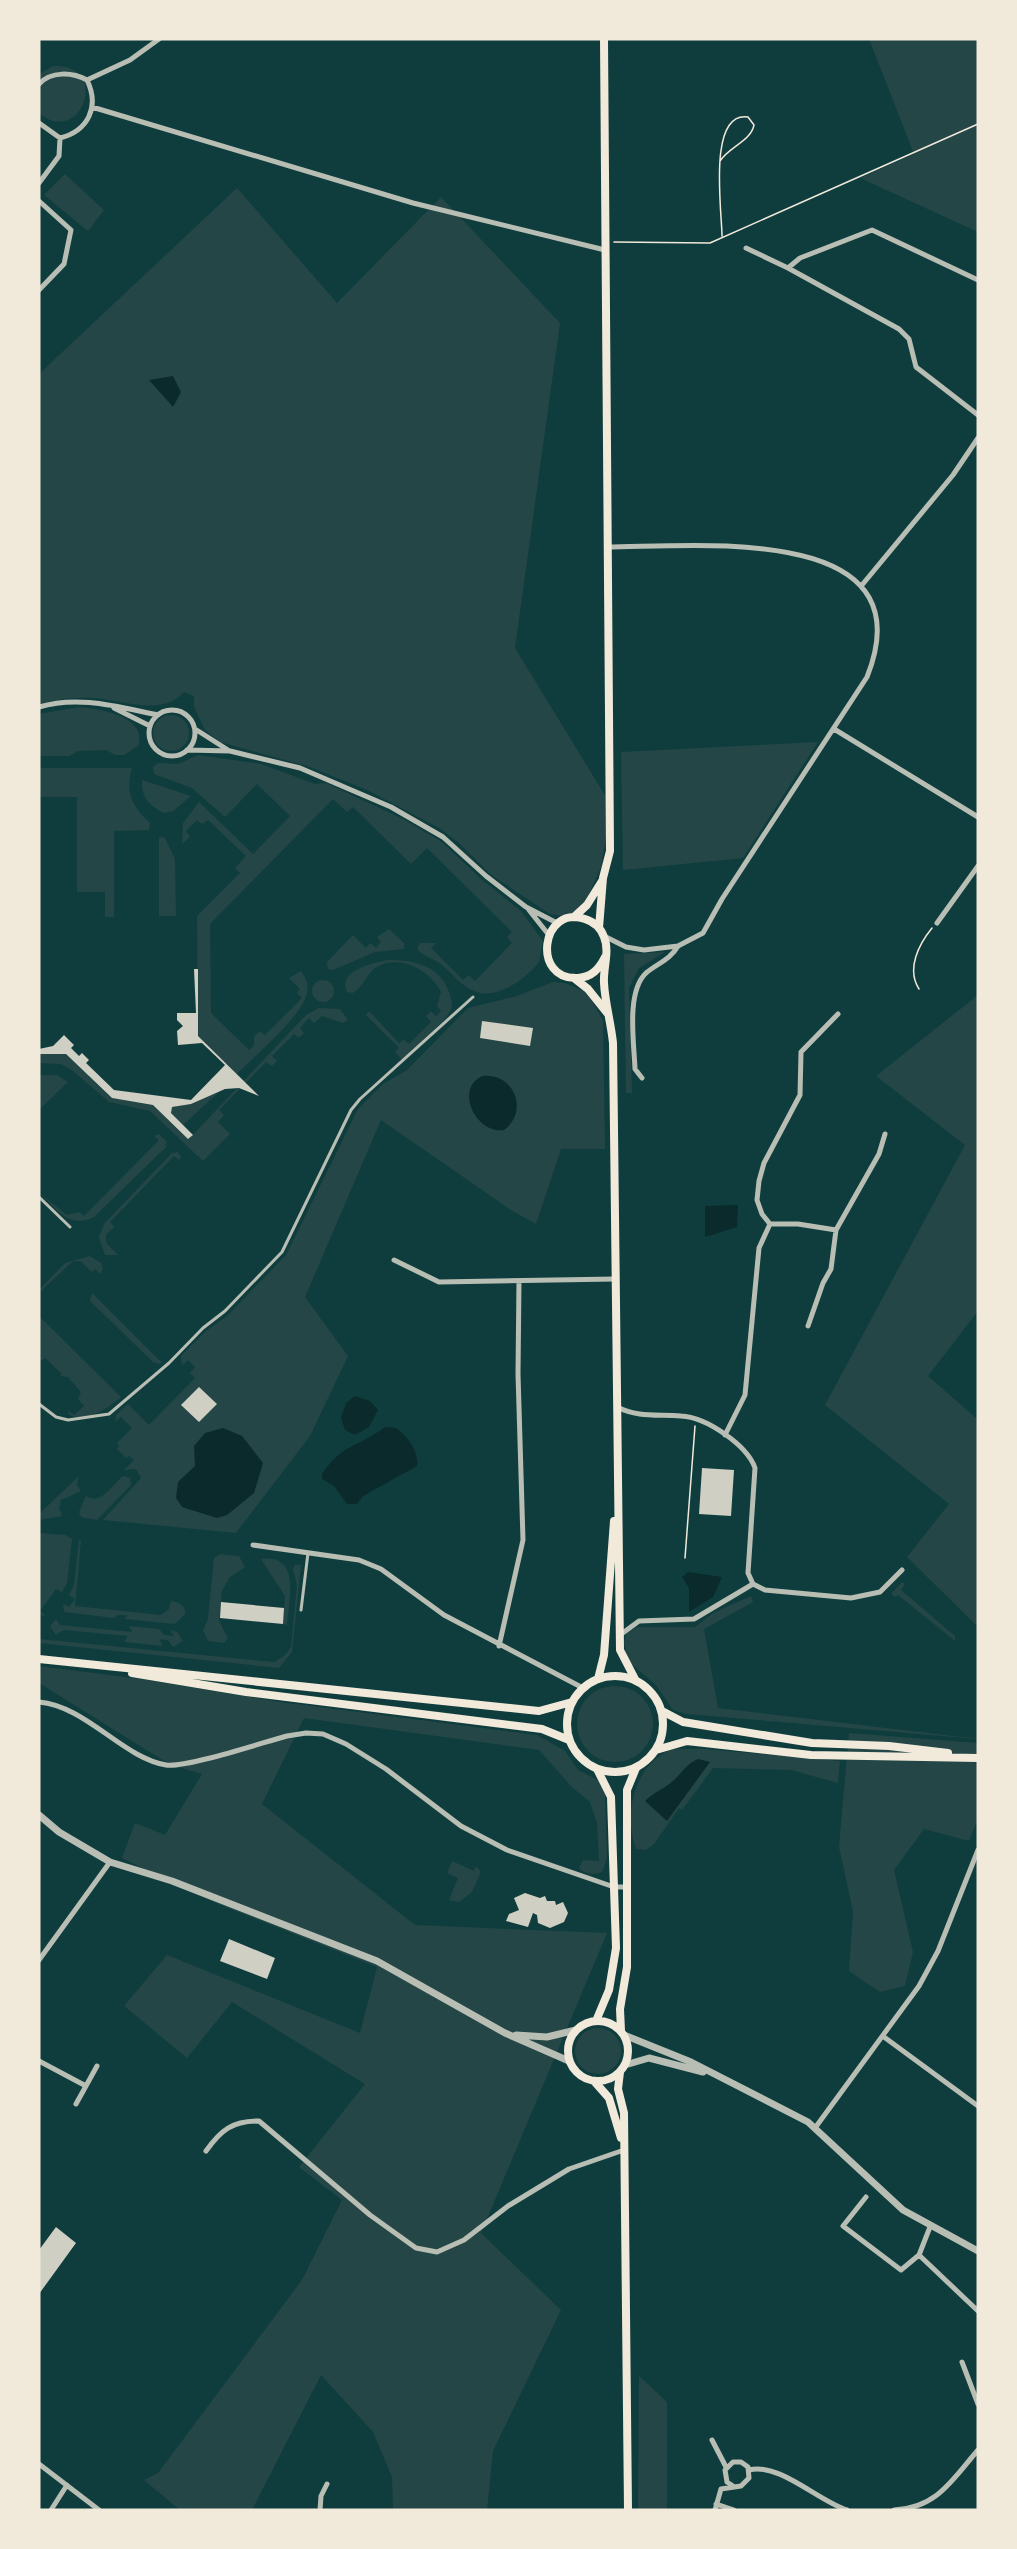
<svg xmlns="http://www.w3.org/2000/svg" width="1017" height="2549" viewBox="0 0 1017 2549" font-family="'Space Grotesk',sans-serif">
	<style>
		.green { fill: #244646 }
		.water { fill: #0a2a2b }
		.building { fill: #cfcfc3 }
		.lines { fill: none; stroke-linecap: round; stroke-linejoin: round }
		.path { stroke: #f1e9da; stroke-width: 1.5 }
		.service { stroke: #b8beb3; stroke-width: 3 }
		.minor { stroke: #b8beb3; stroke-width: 5 }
		.tertiary { stroke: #b8beb3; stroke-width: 7 }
		.secondary { stroke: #f1e9da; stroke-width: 8 }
		.primary { stroke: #f1e9da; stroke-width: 8 }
	</style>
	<rect width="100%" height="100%" fill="#0f3d3e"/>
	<path class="green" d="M869,39H978V232L860,178L914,154Z
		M53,66C112,63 81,149 39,113V74Z
		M65,174L104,210L88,231L44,195Z
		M237,188L337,303L441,197L560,323L515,648L606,797V838L601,867L585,903L576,913L563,916L550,914L490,874L458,842L439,828L367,790L310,767L220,742L205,730L194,707V696L184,692C162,717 123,700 95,698C75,697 58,699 39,704V374Z
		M79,707C100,709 148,716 138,746L124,755H115L106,750L78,751L69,756H39V714Z
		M153 733a18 18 0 1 1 36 0a18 18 0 1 1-36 0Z
		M818,742L743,858L623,870L621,752Z
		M198,755L261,764L315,784L326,783L403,819L442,842L481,879L521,911L543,941L539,962C526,979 496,1001 474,991C460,985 452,973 441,964C433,958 423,956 417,949L420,943H436L431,948L463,980L469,975L475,981L512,943L507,937L512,932L427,848L411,864L353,807L347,812L333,799L210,924L211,1013L249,1050L254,1046V1037L259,1031L265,1035L302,998L297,993L300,989L289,978L301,971C306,978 309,985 307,993C302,1017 255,1055 237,1074L198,1036L197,916L240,873L235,868L246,856L208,820L202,824L197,820L186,831L190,837L182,844L183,823L199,802L253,854L290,816L257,784L225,817L192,788L154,774L153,767L158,763L178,764Z
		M39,768H132C125,791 132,807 150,823L149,830L114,831V917H105V892H77V797H39Z
		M142,780L191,796L173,811L164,813C149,806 141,797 142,780Z
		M162,837L165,838L175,859L176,916H159V838Z
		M389,929L404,943V949L375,952L333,970L328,969L327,962L353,935L366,948L370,943L376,948L381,942L377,937Z
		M665,952L639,968L629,988L632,1093H626L624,954Z
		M388,960C413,960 440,965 449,992C451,997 453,1005 451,1010C444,1023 414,1048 402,1060L395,1052L399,1048L366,1015L369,1011L399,1043L404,1040L409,1044L431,1022L426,1016L431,1011L436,1016L441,1011L437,1006L441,992C430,970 399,953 375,968C366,975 363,987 353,993L347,992C337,970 373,963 388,960Z
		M312 991a11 11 0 1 1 22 0a11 11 0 1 1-22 0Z
		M553,982L565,983L588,993L603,1021L605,1149H561L536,1224L511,1210L381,1120L305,1297L348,1356L310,1436L236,1533L103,1520L141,1478L136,1469L124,1470L134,1460L129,1456L126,1458L117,1449L119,1446L117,1443L132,1428L121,1417L115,1422L116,1415L128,1404L149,1425L195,1378L190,1373L195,1367L188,1360L182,1365L181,1356L206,1331L227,1316L286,1255L358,1109L383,1084L407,1070L468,1008L517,996Z
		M978,995V1311L928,1376L978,1420V1627L907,1557L949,1504L825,1405L965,1145L876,1076Z
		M319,1008L340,1009L348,1020L343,1023L322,1016L314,1023L309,1018L300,1028L304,1033L299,1038L294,1034L272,1056L277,1061L272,1066L266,1062L219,1110L224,1115L218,1122L230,1134L203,1161L150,1111L109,1102L72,1070L61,1064L39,1063V1054H66L111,1098L153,1105L189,1139L306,1015Z
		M39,1075H57L68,1082L39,1110Z
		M221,1090L183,1125L170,1111L172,1107L191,1104Z
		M159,1134L167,1142L165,1145L167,1146L94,1217C70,1229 58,1211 42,1195L67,1215L79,1212L84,1216L159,1140L154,1136Z
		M177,1151L181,1157L179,1160L174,1156L110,1222L114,1227L106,1235V1243L118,1255H105L99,1237L104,1224L173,1152L174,1154Z
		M90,1256L101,1263L103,1269L100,1274L95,1269L92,1272L80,1261H73L39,1293V1290L65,1263Z
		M92,1293L159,1360L163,1362L159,1364L153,1362L90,1301Z
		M39,1316L121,1397C108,1408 86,1424 68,1414L69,1411L74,1415L84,1406L78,1399L81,1392L68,1377L60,1376L62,1374L45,1358L39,1362Z
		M79,1476L77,1485L81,1491L61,1500L59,1508L62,1516L39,1520V1514Z
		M123,1476L130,1478L131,1485L97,1520L81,1517L79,1512L86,1496C101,1506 112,1485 123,1476Z
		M39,1533L65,1535L72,1539L67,1583L62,1592L56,1589L40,1611L45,1615L43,1616L39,1613Z
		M79,1540H81L75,1606L161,1615L169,1609L171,1601C178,1602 187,1606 185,1614L175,1624L125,1619L127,1615H118L114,1618L64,1612L63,1604L69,1607L75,1599L69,1595L74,1585Z
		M220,1554L239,1556L245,1567L229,1578L222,1591L219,1621L228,1638L224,1643L208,1641L203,1630L208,1619L214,1558Z
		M261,1559C301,1554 289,1598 287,1625L283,1624L285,1596Z
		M295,1565H301L292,1652L279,1668L39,1643V1639L274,1662L285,1655L291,1647L297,1585L293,1569Z
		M902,1582L905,1584L901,1590L955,1636V1641L898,1595L895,1597L891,1594Z
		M751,1596L753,1602L704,1629L718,1708L978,1739L687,1714L673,1710L656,1685L628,1661L624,1643L626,1634L637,1627H695L713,1613Z
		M56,1619L60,1625L132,1632L129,1626L159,1629L164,1635L174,1636L170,1630L177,1632L183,1641L173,1647L168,1640L159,1639L163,1646L124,1642L128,1636L64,1630L56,1635L50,1626Z
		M39,1666L141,1679L280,1702L537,1735L565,1751L578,1770L598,1780L605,1795L607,1859L602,1872C593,1875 586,1875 579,1868L583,1860L599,1861L597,1823L590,1802L572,1787L539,1750L304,1718L262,1804L415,1925L607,1933L481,2233L561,2310L493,2451L487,2510H393L392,2477L373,2432L321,2375L252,2510H180L144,2480L158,2473L302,2280L342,2200L299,2167L365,2084L232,2002L187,2058L124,2006L167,1955L360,2033L377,1967L211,1901L122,1858L135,1823L165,1835L202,1774L169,1764L39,1683Z
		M577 1724a38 38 0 1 1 76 0a38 38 0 1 1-76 0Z
		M849,1733L978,1743V1819L969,1841L924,1829L894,1870L913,1952L905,1986L880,1992L849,1971L853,1911L839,1847Z
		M672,1749H705L840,1761L838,1783L791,1770L713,1768L682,1810L679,1808L654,1844L646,1850L636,1849C623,1813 634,1765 672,1749Z
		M452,1861L474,1871L476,1866L481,1872L472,1892L459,1902L449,1900L458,1878L447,1873Z
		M575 2051a23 23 0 1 1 46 0a23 23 0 1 1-46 0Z
		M639,2376L667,2402V2510H638Z"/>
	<path class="water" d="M173,376L181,392L173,407L149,380Z
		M483,1076C515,1073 529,1112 504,1130C475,1134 454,1087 483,1076Z
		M738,1205L737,1227L705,1237V1206Z
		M355,1396L370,1401L378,1410L369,1427L355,1435L345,1430L341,1418L346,1403Z
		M385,1427L396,1428C408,1436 419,1452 417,1466L363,1496L357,1504H347L334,1486L322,1479V1474C343,1443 359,1447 385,1427Z
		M223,1428L242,1436L263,1463L254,1493L227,1515L217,1518L182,1507L176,1498L178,1482L195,1466L194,1446L205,1433Z
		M688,1572L722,1577L713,1597L689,1612V1588L682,1577Z
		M698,1759L710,1762L667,1821L645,1801C654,1792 664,1789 673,1781C682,1773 686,1764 698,1759Z"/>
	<path class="building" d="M194,969H198V1036L259,1096L239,1088L225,1089L191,1104L172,1107L171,1113L193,1135L188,1139L153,1105L112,1098L66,1054H39V1049L53,1046L64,1035L74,1045L71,1048L79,1056L82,1053L89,1060L86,1063L114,1090L191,1100L225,1065L202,1043L178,1045L177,1031L183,1026L177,1020V1013H196Z
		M482,1021L533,1028L530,1046L480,1038Z
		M199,1387L217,1404L199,1422L181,1405Z
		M702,1468L734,1470L731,1516L699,1514Z
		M221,1602L284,1608L283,1624L220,1618Z
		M525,1893L540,1898L545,1896L547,1901H555L556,1905L563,1902L568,1913L564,1922L550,1928L538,1923L537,1915L533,1913L528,1927L506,1921L509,1914L519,1910L514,1898Z
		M229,1939L275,1958L267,1979L220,1961Z
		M56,2227L76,2243L39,2294V2250Z"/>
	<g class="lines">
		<path class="path" d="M720,161C729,147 751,141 754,125L748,117C707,111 722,212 722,236
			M614,242L710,243L978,124
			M919,989C906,969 919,944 932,928
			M685,1558L695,1426"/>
		<path class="service" d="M39,1197L70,1227
			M39,1404L56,1417L68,1420L109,1414L169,1363L203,1328L225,1311L282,1252L351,1110L360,1099L473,997
			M301,1610L308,1553"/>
		<path class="minor" d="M87,80L130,60L159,39
			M39,84C51,71 72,72 87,80C100,107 88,131 60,138L39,123
			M92,107L413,203L605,250
			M39,183L59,156L60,138
			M39,201L71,230L64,264L39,290
			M746,248L788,268L899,329L909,339L916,367L978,415
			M788,268L800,258L872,230L978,280
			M862,585L953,475L978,438
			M39,707C79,695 118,707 158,715
			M114,708L150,726
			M149 733a23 23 0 1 1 46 0a23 23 0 1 1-46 0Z
			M195,729L228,750
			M834,729L978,817
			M187,750L230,751L300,768L391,807L443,837L486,876L526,907L557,923
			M529,910L548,934
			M937,923L978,866
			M604,936L626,947L644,950L678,946L703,933L722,899L867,677C929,521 694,547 607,547
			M642,1078L635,1069C634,1042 626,992 646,973C658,963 670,960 678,946
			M770,1224L762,1214L757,1200L759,1181L764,1163L800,1095L801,1052L838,1014
			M770,1224H798L836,1230
			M394,1260L439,1282L615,1279
			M808,1326L823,1283L831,1269L836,1230L879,1154L885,1134
			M617,1407C639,1418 657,1414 681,1416C706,1417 747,1445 755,1468L748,1573L753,1584
			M725,1435L745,1395L759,1248L770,1224
			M253,1545L359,1560L381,1569L444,1615L583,1688
			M753,1584L765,1590L851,1598L880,1592L902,1570
			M620,1635L639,1621L694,1619L753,1584
			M499,1646L523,1540L518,1374L519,1281
			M39,1702C86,1706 123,1758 166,1765C186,1768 264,1742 287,1736L306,1733L323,1734L346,1744L386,1769L461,1826L507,1850L614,1887H625
			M39,1960L110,1862
			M884,2037L978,2106
			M39,2061L86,2086
			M76,2104L97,2066
			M815,2128L919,1986L938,1951L978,1850
			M206,2151C221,2130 232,2121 259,2121L370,2215L416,2248L437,2252L464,2240L508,2206L569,2169L624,2150
			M866,2197L843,2226L901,2270L919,2255L930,2227
			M919,2255L978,2311
			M962,2362L978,2404
			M712,2440L726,2467
			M39,2464L99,2510
			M749,2470C779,2462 818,2501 847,2510
			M716,2504L734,2510
			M51,2510L67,2485
			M320,2510L321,2496L327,2484
			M715,2510L721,2489L741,2486L749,2478L748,2467L741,2462H733L725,2470L727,2482L733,2486
			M894,2510C937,2508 952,2480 978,2450"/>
		<path class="tertiary" d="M39,1815L59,1832L110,1862L172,1881L377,1961L505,2033L569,2061
			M516,2035L547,2037L576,2030
			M624,2035L691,2062L808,2122L903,2210L978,2251
			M625,2065L649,2058L703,2072"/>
		<path class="secondary" d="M568 2051a30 30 0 1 1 60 0a30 30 0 1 1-60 0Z
			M596,2021L609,1990L616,1948L611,1797L597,1769
			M621,2031L620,2009L627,1967V1790L636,1768
			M620,2072L618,2089L624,2113L628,2510
			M594,2081L609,2098L621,2138"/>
		<path class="primary" d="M574,917L587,905L602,881
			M599,928L603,878L610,851L604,39
			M605,957C599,969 592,977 578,978C531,981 541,904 585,919C594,922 601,928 604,937C610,951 603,968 604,983C605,1003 611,1023 613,1043L620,1650L636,1681
			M574,978L588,989L608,1014
			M39,1659L539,1711L572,1702
			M132,1673L246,1692L542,1729L569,1740
			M567 1724a48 48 0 1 1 96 0a48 48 0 1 1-96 0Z
			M598,1679L604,1655L614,1521
			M662,1711L683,1722L812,1743L889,1746L948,1753
			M656,1750L687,1741L811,1755L978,1758"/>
	</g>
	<rect width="1017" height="2549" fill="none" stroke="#f1e9da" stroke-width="81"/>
</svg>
